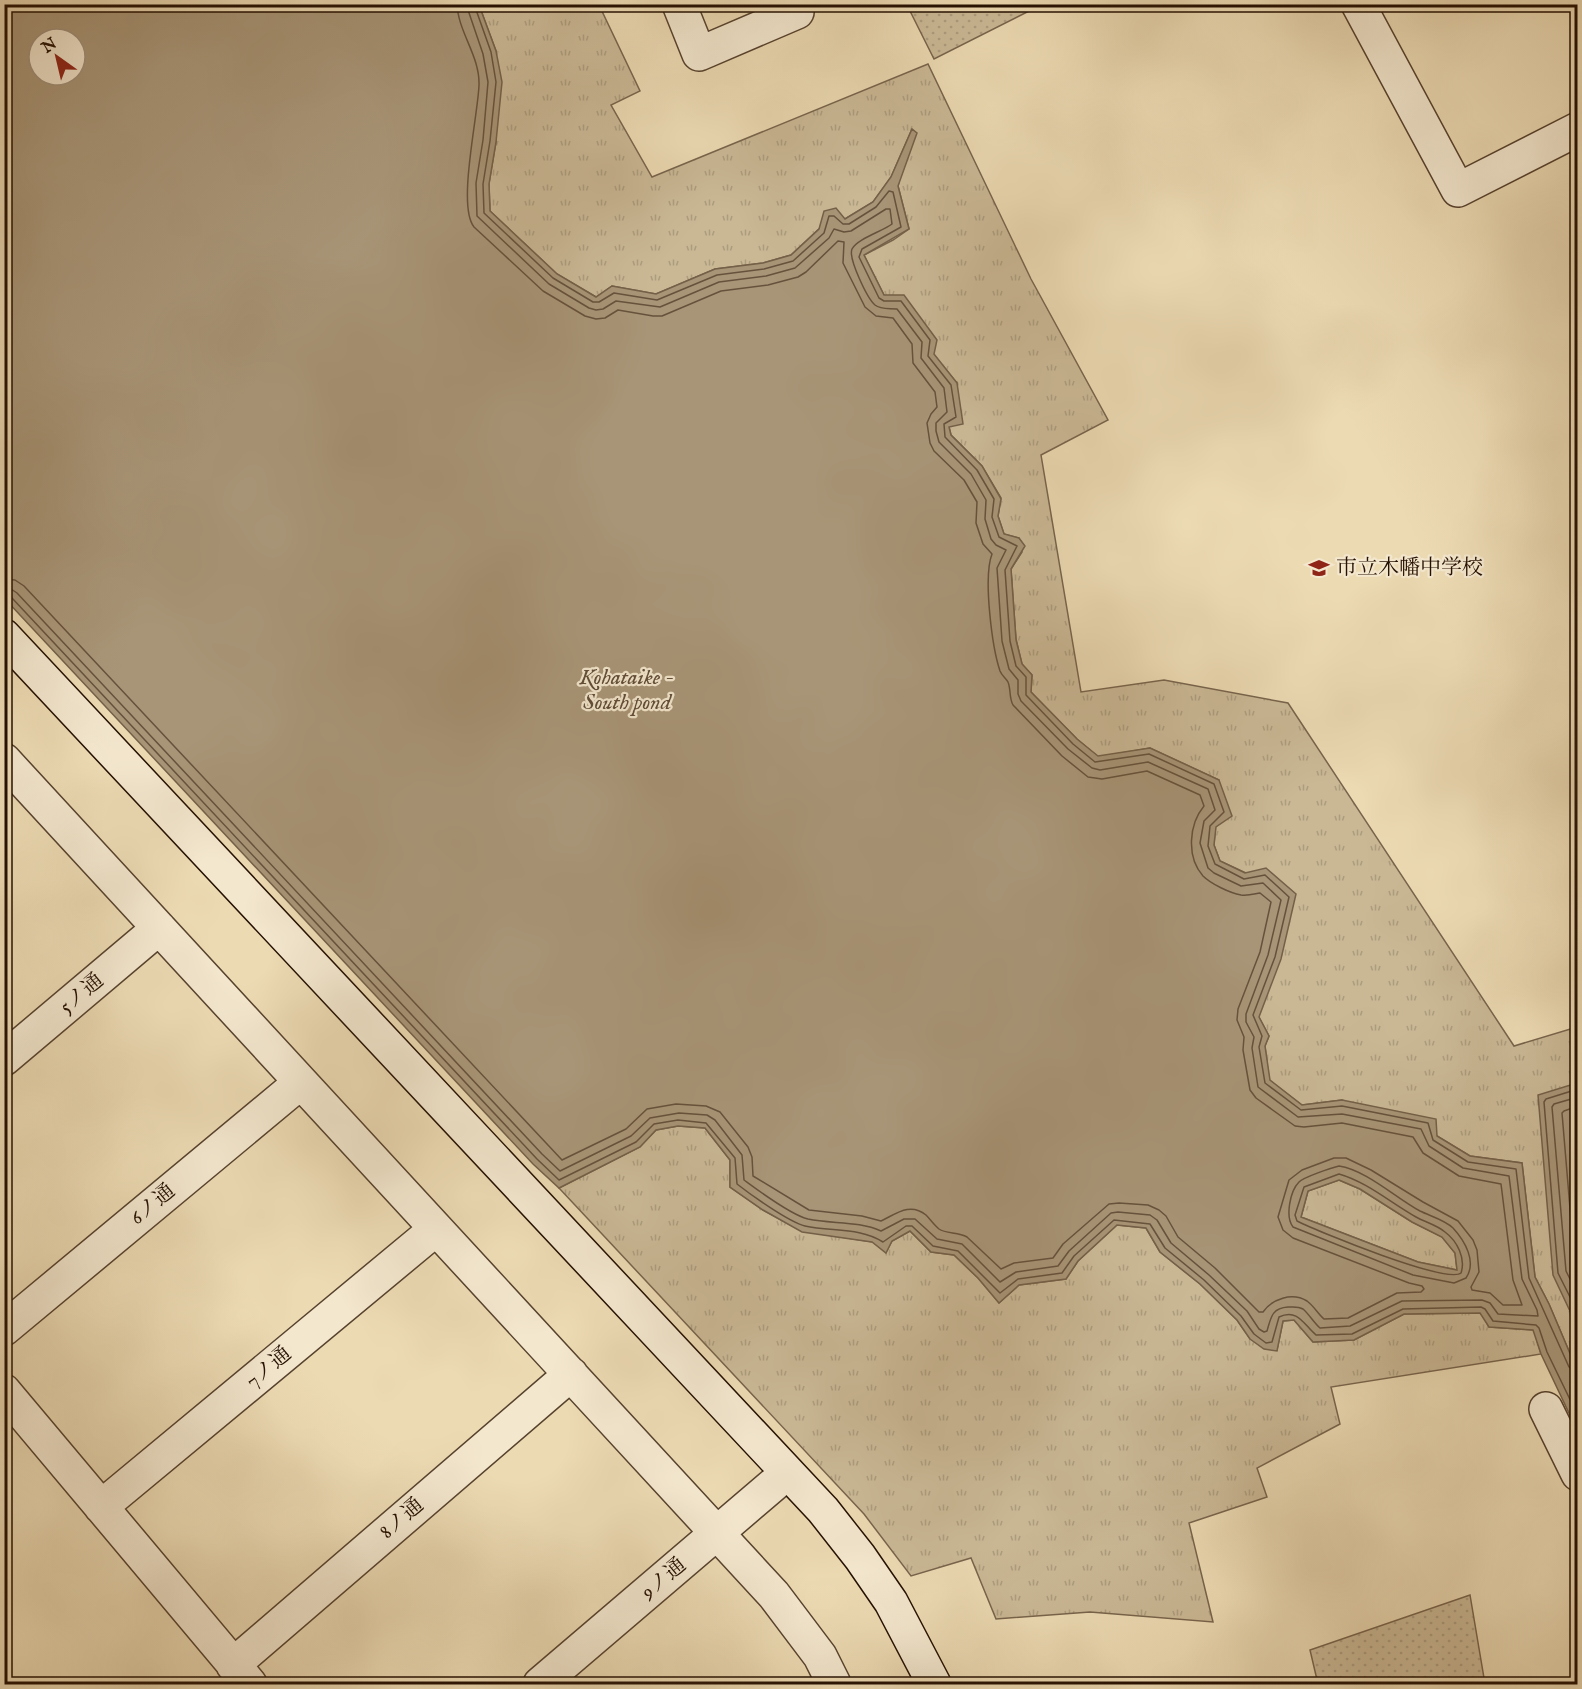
<svg xmlns="http://www.w3.org/2000/svg" width="1582" height="1689" viewBox="0 0 1582 1689" font-family="'IM FELL English','Noto Serif JP',serif">
	<style>
		.grass { fill: url(#grass-tufts); stroke: #78644c; stroke-width: 1.5 }
		.park { fill: url(#park-dots); stroke: #78644c; stroke-width: 1.5 }
		.water { fill: #a89577; stroke: #746048; stroke-width: 1.5; fill-rule: evenodd }
		.lines { fill: none; stroke-linecap: round; stroke-linejoin: round }
		.shore { stroke: #66523c; stroke-width: 1.5 }
		.street-casing { stroke: #57422e; stroke-width: 36 }
		.secondary-casing { stroke: #251002; stroke-width: 36 }
		.street { stroke: #f3e7ce; stroke-width: 33 }
		.secondary { stroke: #f3e7ce; stroke-width: 33 }
		.labels { text-anchor: middle; dominant-baseline: central; stroke-width: 4.5; stroke-linejoin: round; paint-order: stroke }
		.poi-label { font-size: 21px; fill: #251002; stroke: #f3e7ce; text-anchor: start }
		.street-label { font-size: 21px; fill: #251002; stroke: #f3e7ce }
		.water-label { font-size: 22px; font-style: italic; fill: #604c37; stroke: #f3e7ce }
	</style>
	<defs>
		<pattern id="grass-tufts" width="24" height="20" patternUnits="userSpaceOnUse" patternTransform="scale(1.5)"><rect width="24" height="20" fill="#cab895"/><path d="M3 7l-1-3M5 7V3M7 7l1-3M15 17l-1-3M17 17v-4M19 17l1-3" fill="none" stroke="#ad9d7f"/></pattern>
		<pattern id="park-dots" width="8" height="8" patternUnits="userSpaceOnUse" patternTransform="scale(1.5)"><rect width="8" height="8" fill="#cab895"/><path d="M2 2h.1M6 6h.1" fill="none" stroke="#ad9d7f" stroke-width="1.8" stroke-linecap="round"/></pattern>
	</defs>
	<rect width="100%" height="100%" fill="#ecdab3"/>
	<filter id="stains"><feTurbulence type="fractalNoise" baseFrequency=".00333" numOctaves="4"/><feColorMatrix values="0 0 0 0 .2 0 0 0 0 .09 0 0 0 0 .02 0 0 0 .5 -.17"/></filter>
	<radialGradient id="worn" r=".72"><stop offset=".6" stop-color="#630" stop-opacity="0"/><stop offset="1" stop-color="#630" stop-opacity=".3"/></radialGradient>
	<path class="grass" d="M479,5H599L640,91L611,105L652,177L928,64L1031,279L1108,420L1041,455L1081,692L1164,680L1288,703L1514,1046L1577,1027V1370L1549,1304L1535,1277L1522,1163L1470,1156L1437,1136L1342,1100L1302,1105L1269,1080L1265,1046L1269,1036L1259,1017L1246,873L1220,861L1214,845L1219,780L1150,748L1098,757L1077,739L1031,692L1032,675L1022,664L1016,639L1011,569L1022,552L1019,538L1004,534L998,516L1001,498L982,466L951,435L949,427L957,383L884,295L864,255L893,240L909,229L898,186L912,129L891,177L873,202L845,219L819,229L791,255L763,263L715,269L656,294L612,286L596,297L557,274L490,211L489,184L496,142V51Z
		M678,1126L705,1128L730,1160V1187L763,1210L802,1231L873,1242L886,1252L892,1241L910,1231L931,1252L954,1255L978,1278L999,1303L1019,1285L1066,1279L1078,1261L1117,1225L1146,1228L1160,1252L1200,1284L1237,1320L1250,1339L1277,1350L1283,1321L1294,1320L1313,1342L1354,1340L1404,1314L1481,1313L1489,1327L1534,1330L1541,1354L1331,1387L1340,1424L1257,1468L1267,1497L1189,1523L1213,1622L1090,1612L996,1619L971,1558L911,1576L864,1514L559,1188L640,1147L656,1130Z
		M1339,1180L1360,1189L1412,1222L1442,1237L1455,1253L1457,1270L1418,1262L1301,1217L1308,1191Z"/>
	<path class="park" d="M907,5H1041L934,59Z
		M1470,1595L1485,1684H1318L1310,1650Z"/>
	<path class="water" d="M5,4L479,5L496,51L502,82L496,142L489,184L490,211L557,274L596,297L612,286L656,294L715,269L763,263L791,255L819,229L824,211L836,208L845,219L873,202L891,177L912,129L917,133L898,186L909,229L864,255L884,295H904L937,340L934,354L957,383L963,424L949,427L951,435L982,466L1001,499L998,516L1004,534L1019,538L1025,546L1011,569L1016,640L1022,664L1032,675L1031,692L1077,739L1098,756L1150,748L1219,780L1232,816L1216,827L1214,845L1220,861L1245,873L1266,868L1296,894L1281,959L1259,1017L1269,1036L1265,1046L1270,1080L1302,1105L1342,1100L1436,1119L1437,1136L1470,1156L1522,1163L1535,1277L1549,1304L1577,1370V1430L1541,1354L1533,1330L1489,1327L1480,1313L1404,1314L1354,1340L1313,1342L1294,1320L1283,1321L1277,1351L1264,1349L1250,1339L1237,1320L1200,1284L1160,1252L1146,1228L1117,1225L1078,1261L1066,1279L1019,1285L999,1303L978,1278L954,1255L931,1252L910,1231L892,1241L886,1253L872,1242L802,1232L763,1210L730,1187V1160L705,1128L678,1126L656,1130L640,1147L559,1188L533,1164L5,599ZM39,39H75V75H39ZM1339,1180L1360,1189L1412,1222L1442,1237L1455,1253L1457,1270L1418,1262L1301,1217L1308,1191Z
		M1577,1083H1578L1577,1326L1553,1275L1538,1095Z"/>
	<g class="lines">
		<path class="shore" d="M474,4L491,52L496,82L490,141L483,184L484,213L553,278L593,302H599L614,293L657,300L717,275L764,269L793,261L824,233L829,216H834L843,224H849L876,207L889,191L893,192L901,227L862,249L859,257L879,298L884,301H901L930,340L928,356L951,385L956,417L944,424L945,437L977,470L994,499L992,517L999,537L1017,546L1005,570L1010,641L1016,666L1026,677V695L1073,744L1095,762L1149,754L1214,784L1224,812L1210,826L1208,846L1215,864L1244,879L1265,875L1289,897L1275,957L1253,1015L1262,1036L1259,1047L1265,1083L1301,1110L1342,1106L1428,1123L1433,1140L1468,1162L1516,1169L1529,1278L1569,1367L1573,1370L1578,1371
			M4,579L15,580L24,586L562,1160L626,1129L647,1109L676,1104L706,1106L720,1112L748,1147L752,1157L753,1176L809,1210L862,1216L881,1221C896,1214 910,1202 926,1215C930,1219 934,1225 939,1229C946,1234 958,1232 967,1237L1001,1269L1014,1263L1053,1258L1063,1244L1109,1204L1119,1203L1148,1205L1159,1210L1166,1216L1178,1237L1215,1268L1259,1312H1263C1272,1299 1292,1292 1307,1301C1314,1306 1318,1314 1324,1319L1348,1318L1397,1293L1421,1292L1424,1289L1422,1286L1409,1283L1293,1238L1283,1230L1278,1217L1289,1180L1302,1170L1334,1158H1346L1371,1170L1423,1202L1458,1221L1473,1240L1477,1250L1479,1272L1471,1287L1472,1290L1490,1293L1503,1305H1522L1513,1280L1501,1184L1459,1176L1423,1153L1413,1137L1342,1123L1304,1127L1295,1126L1256,1098L1250,1090L1243,1050L1244,1037L1237,1020L1238,1009L1260,952L1271,902L1260,893C1254,894 1248,896 1241,895C1230,893 1211,884 1203,876C1186,857 1189,824 1204,806L1200,795L1147,771L1102,779L1088,777L1062,756L1013,705C1009,698 1011,689 1008,682C1006,678 1002,676 1000,671C992,647 983,577 992,554L983,544L976,523L977,502L964,480L934,451L930,443L927,423L931,414L937,407L935,392L913,363L912,344L893,318L876,316L865,307L843,263L844,242L838,241L806,272L798,277L768,285L721,291L662,316H653L618,310L605,318L596,319L585,316L543,291L474,227C457,206 478,116 479,85C480,56 458,32 457,4
			M4,588L11,589L17,593L542,1154L560,1171L631,1136L650,1118L679,1113L707,1115L715,1120L742,1155L744,1180C759,1191 791,1215 808,1219C832,1224 859,1221 881,1231L904,1219H915L937,1239L962,1244L1000,1282L1016,1272L1058,1266L1069,1251L1111,1213L1118,1212L1150,1215L1157,1220L1171,1243L1209,1275L1247,1311L1259,1329L1264,1332L1267,1331C1271,1317 1272,1308 1288,1307C1293,1307 1298,1306 1303,1309C1309,1314 1314,1323 1320,1328L1350,1326L1402,1301L1482,1300L1490,1303L1498,1314L1538,1316L1537,1310L1522,1279L1509,1176L1463,1168L1429,1146L1421,1129L1342,1114L1298,1117L1258,1087L1252,1048L1254,1037L1246,1022V1014L1268,955L1281,900L1263,883L1241,886L1214,873L1208,868L1200,843L1204,821L1215,810L1208,789L1148,762L1100,770L1092,768L1068,749L1021,701L1018,694V680L1009,669L1002,641L997,568L1006,550L996,545L991,539L985,519L986,500L971,474L939,442L936,431V423L947,412L944,388L921,358L922,342L897,309C890,308 881,310 875,305C867,298 848,258 852,249C857,239 883,231 892,224L890,209H886L851,231L844,232L834,229L829,238L795,268L766,276L719,282L660,307L616,301L603,309L596,310L589,308L549,284L477,216L476,183L483,140L488,82L483,54L466,4
			M4,595L12,598L537,1159L559,1180L636,1142L654,1124L678,1120L706,1123L735,1158L737,1184C751,1195 789,1222 805,1226C831,1232 860,1227 883,1242L906,1226H912L933,1246L958,1251L1000,1293L1018,1279L1062,1273L1074,1256L1114,1220L1150,1224L1165,1248L1204,1280L1241,1316L1254,1334L1266,1343L1272,1342L1279,1317C1298,1308 1304,1325 1316,1335L1352,1334L1403,1309L1481,1307L1485,1309L1493,1321L1536,1325L1539,1328L1547,1352L1578,1416
			M1578,1089L1546,1099L1544,1102L1558,1273L1578,1313
			M1578,1097L1554,1104L1552,1107L1566,1271L1578,1295
			M1578,1106L1564,1111L1562,1113L1575,1268L1578,1275
			M1339,1166C1366,1170 1396,1198 1420,1211C1430,1216 1445,1220 1453,1228C1465,1241 1477,1262 1466,1278L1454,1283L1413,1275L1293,1227C1285,1217 1290,1191 1299,1182C1304,1177 1331,1168 1339,1166Z
			M1339,1174C1367,1182 1391,1203 1416,1217C1425,1222 1437,1225 1445,1232C1457,1241 1466,1258 1461,1273C1446,1284 1319,1232 1297,1221L1295,1215L1304,1187Z"/>
		<g class="street-casing">
			<path id="street" d="M679,4L699,54L797,12L794,4
				M1358,4L1458,190L1578,129
				M4,760L774,1595L820,1656L834,1684
				M4,1059L159,928
				M4,1329L301,1082
				M4,1391L250,1684
				M1546,1409L1578,1474
				M101,1507L436,1229
				M233,1665L571,1374
				M540,1684L787,1473"/>
		</g>
		<g class="secondary-casing">
			<path id="secondary" d="M4,636L823,1510L860,1557L891,1602L934,1684"/>
		</g>
		<use href="#street" class="street"/>
		<use href="#secondary" class="secondary"/>
	</g>
	<defs>
		<g id="school-bare" transform="scale(1.62)"><path d="M0-5L7-2L0 1L-7-2ZM-4 1L0 2.5L4 1V4Q0 6-4 4Z" fill="#8f2418" stroke="#f3e7ce" stroke-width="2.5" paint-order="stroke"/></g>
	</defs>
	<g fill-rule="evenodd">
		<use href="#school-bare" x="1319" y="568"/>
	</g>
	<g class="labels">
		<g class="poi-label">
			<text x="1336" y="568">市立木幡中学校</text>
		</g>
		<g class="street-label">
			<text transform="translate(82 994) rotate(-40)">5ノ通</text>
			<text transform="translate(153 1205) rotate(-40)">6ノ通</text>
			<text transform="translate(269 1368) rotate(-40)">7ノ通</text>
			<text transform="translate(402 1519) rotate(-41)">8ノ通</text>
			<text transform="translate(664 1579) rotate(-40)">9ノ通</text>
		</g>
		<g class="water-label">
			<text x="627" y="678">Kohataike -<tspan x="627" dy="25">South pond</tspan></text>
		</g>
	</g>
	<rect width="1582" height="1689" fill="none" stroke="#ecdab3" stroke-width="24"/>
	<rect x="6" y="6" width="1570" height="1677" fill="none" stroke="#251002" stroke-width="3"/>
	<rect x="12" y="12" width="1558" height="1665" fill="none" stroke="#251002" stroke-width="1.5"/>
	<g transform="translate(57 57) rotate(326)"><circle r="28" fill="#f3e7ce" stroke="#a1917c" stroke-width="1.5"/>
	<path d="M0-4.5L10 22L0 15L-10 22Z" fill="#8f2418"/>
	<text y="-9" font-size="16" font-weight="bold" text-anchor="middle" fill="#251002">N</text>
	</g>
	<rect width="100%" height="100%" filter="url(#stains)"/>
	<rect width="100%" height="100%" fill="url(#worn)"/>
</svg>
